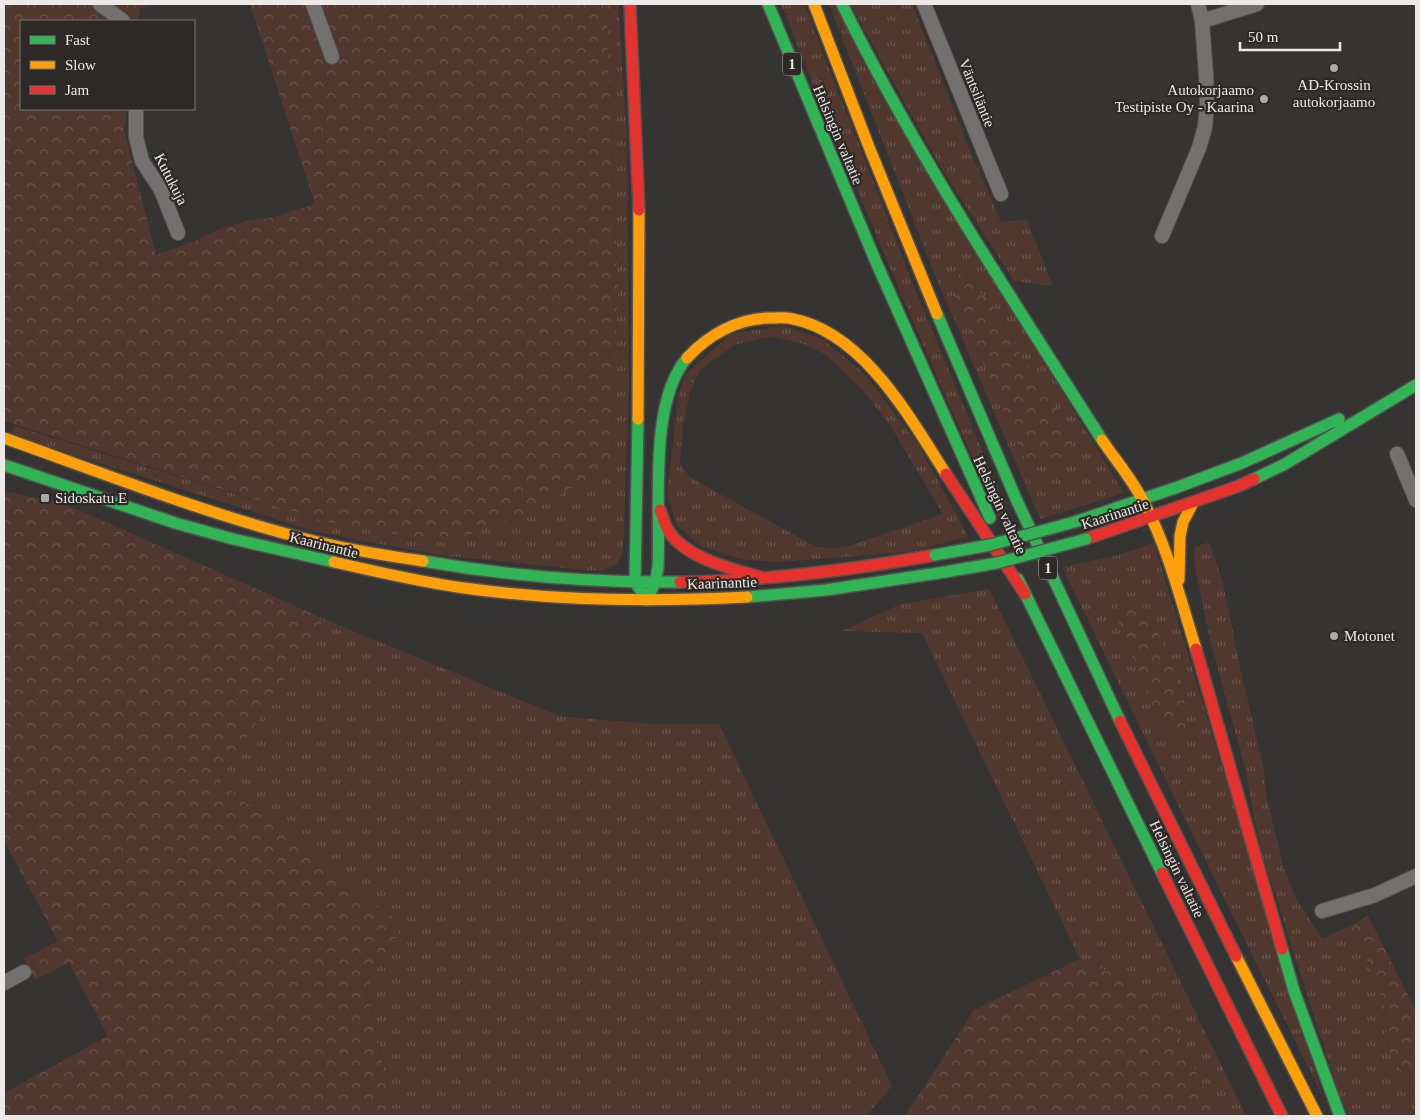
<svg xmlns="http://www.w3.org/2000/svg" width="1420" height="1120" viewBox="0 0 1420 1120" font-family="'Times New Roman',serif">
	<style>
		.grass { fill: url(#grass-tufts); fill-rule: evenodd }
		.forest { fill: url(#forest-crowns) }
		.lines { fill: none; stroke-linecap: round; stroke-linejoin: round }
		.street-casing { stroke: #535150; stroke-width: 16 }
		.fast-casing { stroke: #535150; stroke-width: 14 }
		.slow-casing { stroke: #535150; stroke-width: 14 }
		.jam-casing { stroke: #535150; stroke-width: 14 }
		.street { stroke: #737170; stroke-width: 14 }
		.fast { stroke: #30b455; stroke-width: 11 }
		.slow { stroke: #ff9f0a; stroke-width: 11 }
		.jam { stroke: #e5322d; stroke-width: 11 }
		.fast-bridge-casing { stroke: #535150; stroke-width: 14; stroke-linecap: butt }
		.fast-bridge { stroke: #30b455; stroke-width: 11 }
		.poi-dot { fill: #acaaa8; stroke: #2d2927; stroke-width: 2 }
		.labels { text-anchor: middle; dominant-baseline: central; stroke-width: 4.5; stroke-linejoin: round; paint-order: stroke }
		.shield { fill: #2d2927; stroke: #b3afae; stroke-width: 1 }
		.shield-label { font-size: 14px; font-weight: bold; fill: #ece9e8 }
		.poi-label { font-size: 15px; fill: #ece9e8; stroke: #2d2927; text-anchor: start }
		.street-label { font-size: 15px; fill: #ece9e8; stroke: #2d2927 }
	</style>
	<defs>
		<pattern id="grass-tufts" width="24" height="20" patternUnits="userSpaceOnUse" patternTransform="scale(1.25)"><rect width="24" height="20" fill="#51382e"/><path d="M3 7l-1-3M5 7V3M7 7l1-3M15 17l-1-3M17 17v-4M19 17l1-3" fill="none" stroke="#6a554c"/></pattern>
		<pattern id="forest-crowns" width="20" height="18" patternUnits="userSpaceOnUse" patternTransform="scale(1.25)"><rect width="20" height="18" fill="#51382e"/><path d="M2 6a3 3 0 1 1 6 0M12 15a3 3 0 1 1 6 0" fill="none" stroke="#6a554c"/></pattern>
	</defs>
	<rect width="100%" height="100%" fill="#363432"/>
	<path class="grass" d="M606,4H618L627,138L629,384L623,552L618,563L602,571L584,570L439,555L317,532L12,435L14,426L323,521L611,454L618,289Z
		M781,4H804L912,282L1013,525L1003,527C927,354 851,180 781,4Z
		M829,4H834L1044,362L1124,493L1040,519L937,280ZM966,274L976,290L988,298L1026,364L1060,414L1006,416Z
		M850,4H912L972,156L1001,222L1027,220L1053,286L1014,281L939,164Z
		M784,326L822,339L866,375L919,446L968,536L916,551L779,562L746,560L702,547L677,525L667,493L679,392L686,374L732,333ZM771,336L804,344L826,355L863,390L891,427L943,514L849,546L836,548L816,547L691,478L682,468L680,462L683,425L690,391L699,371L734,345Z
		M1209,542L1223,583L1241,672L1264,770L1266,794L1283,866L1297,900L1322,939L1348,927L1368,962L1384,1003L1388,1050L1416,1092V1116H1349L1340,1097L1261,851L1244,764L1210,640L1196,571L1194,548Z
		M1154,543L1322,1095L1184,817L1062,567L1119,555Z
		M989,589L1246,1116H1217L1158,994L1080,959L922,633L842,631L901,604Z
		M324,619L559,716L650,724H719L892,1086L866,1116H394L366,986L402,925L218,782Z"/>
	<path class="forest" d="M4,4H155L140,8L138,21H21V109H127L124,130L156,255L193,242L217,230L246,221L275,217L315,204L250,4H606L618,289L611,454L598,472L535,510L446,543L323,521L4,421Z
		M959,274H966L976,290L988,298L1026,364L1060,414L1074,450L1073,457L1063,462L1036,465L1025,460L957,304L954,286Z
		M4,491L67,505L324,619L218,782L403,925L366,986L394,1116H4V1093L108,1036L69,963L35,980L24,959L58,941L4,840Z
		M1127,602L1139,603L1152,617L1183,696L1187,714L1185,730L1178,734L1167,732L1160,725L1116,617L1119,605Z
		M1368,916L1416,1011V1092L1388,1050L1384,1003L1368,962L1348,927Z
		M1080,959L1158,994L1217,1116H905L974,1010Z"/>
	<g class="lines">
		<g class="street-casing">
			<path id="street" d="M100,4L123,21
				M313,4L332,57
				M924,4L1001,194
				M1198,4L1202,21
				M136,109V137L142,161L161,190L178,233
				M1162,236L1199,148L1205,127L1207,103L1206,75L1202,21L1257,4
				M1397,454L1416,500
				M1322,911L1375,895L1416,876
				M4,983L24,972"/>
		</g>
		<g class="fast-casing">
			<path id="fast" d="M768,4L876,262L990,518
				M842,4C917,156 1011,297 1102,440
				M937,314L1017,501L1120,721
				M638,419L635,582L647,600L655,583L658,567C661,509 648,403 687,358
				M4,465L175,523L233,539L334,562
				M1254,479L1285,464L1416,385
				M1078,521L1178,487L1242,463L1339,419
				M423,561C508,576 593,583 680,582
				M1018,579L1162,873
				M747,597L826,590L945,572
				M1282,949L1294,991L1340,1116"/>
		</g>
		<g class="slow-casing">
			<path id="slow" d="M814,4L869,147L937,314
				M687,358C708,335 738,318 770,318C777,318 786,317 793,319C864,333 910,418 946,474
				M638,419L639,210
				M4,438C108,475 211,516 318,542C352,550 388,556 423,561
				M1102,440C1115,459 1130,477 1141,497C1167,544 1180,598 1196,649
				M334,562C377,572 420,582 464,588C557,601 653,602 747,597
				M1179,580L1180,536L1183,522L1193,503
				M1236,956L1317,1116"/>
		</g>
		<g class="jam-casing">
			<path id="jam" d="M630,4L639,210
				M946,474L1025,594
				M660,510C663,517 665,526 669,532C688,559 730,568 760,577
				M1086,539L1236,487L1254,479
				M680,582C766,581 851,570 935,555
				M1196,649L1282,949
				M1120,721L1236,956
				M1162,873L1282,1116"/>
		</g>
		<use href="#street" class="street"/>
		<use href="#fast" class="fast"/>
		<use href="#slow" class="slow"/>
		<use href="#jam" class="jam"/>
		<g class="fast-bridge-casing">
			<path id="fast-bridge" d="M935,555L990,545L1078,521
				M945,572L997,563L1086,539"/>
		</g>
		<use href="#fast-bridge" class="fast-bridge"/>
	</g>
	<g class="poi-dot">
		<circle cx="1334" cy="68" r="5"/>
		<circle cx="1264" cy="99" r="5"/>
		<rect x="40" y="493" width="10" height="10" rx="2.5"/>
		<circle cx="1334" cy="636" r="5"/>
	</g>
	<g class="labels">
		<g class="shield">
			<rect x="783" y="52.5" width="18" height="23" rx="4"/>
			<rect x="1039" y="556.5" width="18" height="23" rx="4"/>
		</g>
		<g class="shield-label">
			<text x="792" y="64">1</text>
			<text x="1048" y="568">1</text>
		</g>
		<g class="poi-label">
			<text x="1334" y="85" text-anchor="middle">AD-Krossin<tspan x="1334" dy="17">autokorjaamo</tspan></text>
			<text x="1254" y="90" text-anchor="end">Autokorjaamo<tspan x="1254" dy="17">Testipiste Oy - Kaarina</tspan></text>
			<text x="55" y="498">Sidoskatu E</text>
			<text x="1344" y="636">Motonet</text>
		</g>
		<g class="street-label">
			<text transform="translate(977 93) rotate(68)">Väntsiläntie</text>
			<text transform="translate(838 135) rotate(67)">Helsingin valtatie</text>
			<text transform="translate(171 179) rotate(63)">Kutukuja</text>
			<text transform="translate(1000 505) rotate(65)">Helsingin valtatie</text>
			<text transform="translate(1115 514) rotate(-18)">Kaarinantie</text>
			<text transform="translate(324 545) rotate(14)">Kaarinantie</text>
			<text transform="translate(722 583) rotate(-2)">Kaarinantie</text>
			<text transform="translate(1177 869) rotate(64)">Helsingin valtatie</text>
		</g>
	</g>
	<rect width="1420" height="1120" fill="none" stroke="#ece9e8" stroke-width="10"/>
	<rect x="20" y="20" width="175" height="90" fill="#2d2927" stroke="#797674"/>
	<rect x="30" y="36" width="25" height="8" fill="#30b455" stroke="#797674"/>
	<text x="65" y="45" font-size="15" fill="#ece9e8">Fast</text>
	<rect x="30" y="61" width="25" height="8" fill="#ff9f0a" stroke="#797674"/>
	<text x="65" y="70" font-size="15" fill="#ece9e8">Slow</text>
	<rect x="30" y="86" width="25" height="8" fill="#e5322d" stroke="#797674"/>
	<text x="65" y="95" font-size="15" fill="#ece9e8">Jam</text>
	<path d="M1240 42v8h100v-8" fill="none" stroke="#ece9e8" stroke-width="2.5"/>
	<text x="1248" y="42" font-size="15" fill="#ece9e8" stroke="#2d2927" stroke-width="4" paint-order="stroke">50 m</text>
</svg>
